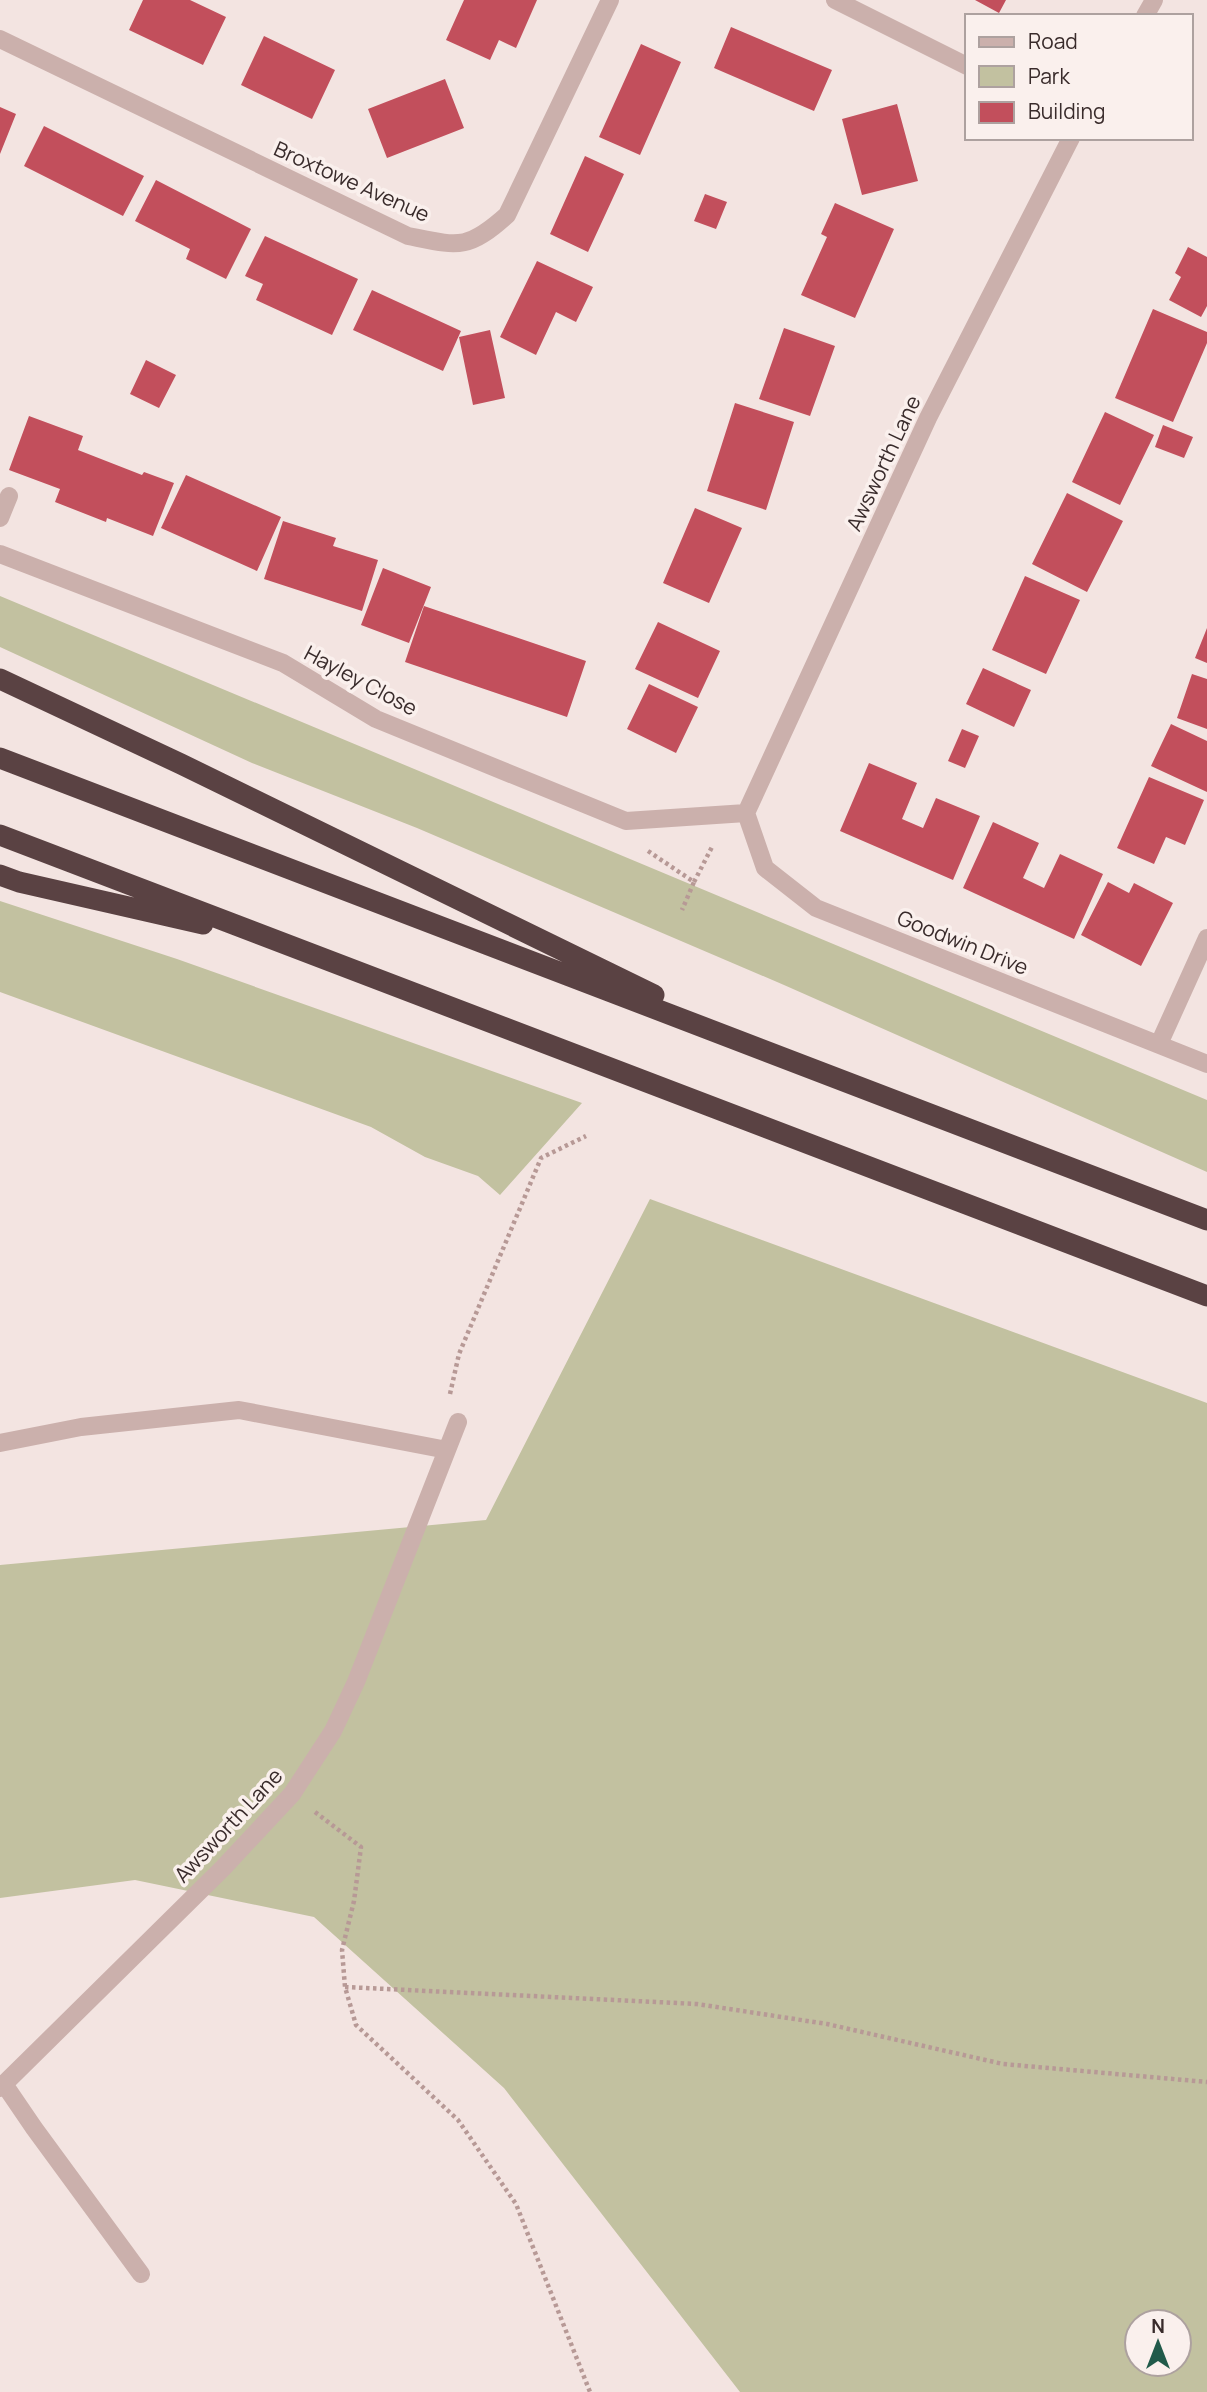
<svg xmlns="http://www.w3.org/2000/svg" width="1207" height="2392" viewBox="0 0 1207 2392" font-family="Manrope,sans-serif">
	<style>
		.green { fill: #c2c1a0; fill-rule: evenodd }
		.building { fill: #c24f5c }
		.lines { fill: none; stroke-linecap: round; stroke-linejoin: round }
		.path { stroke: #b79996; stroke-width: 4.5; stroke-dasharray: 3.5 3.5; stroke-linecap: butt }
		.minor { stroke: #cbb0ac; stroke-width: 18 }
		.highway { stroke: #5a4243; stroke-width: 21 }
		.labels { text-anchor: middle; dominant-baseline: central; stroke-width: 7; stroke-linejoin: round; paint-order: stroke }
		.street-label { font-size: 21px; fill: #392b2b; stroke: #faf0ed }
	</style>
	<rect width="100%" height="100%" fill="#f3e4e1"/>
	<path class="green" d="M0,596L1207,1100V1172L784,985L417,828L252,763L0,647Z
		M0,901L177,959L582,1103L500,1195L478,1176L425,1157L371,1127L0,992Z
		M650,1199L1207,1403V2392H740L504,2088L314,1917L135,1880L0,1898V1565L486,1520ZM1137,2322H1179V2364H1137Z"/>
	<path class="building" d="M143,0H190L226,17L203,65L129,30Z
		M464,0H537L516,48L499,40L490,60L446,40Z
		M975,0H1006L999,13Z
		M731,27L832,70L814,111L714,68Z
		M264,36L335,70L312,119L241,85Z
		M641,44L681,62L640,155L599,137Z
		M445,79L464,128L387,158L368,109Z
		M897,104L918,181L862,195L842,119Z
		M0,107L16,114L0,154Z
		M44,126L144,176L123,216L24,166Z
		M585,156L624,174L588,252L550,234Z
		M156,180L251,229L226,279L186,259L190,249L135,221Z
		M705,194L727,202L716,229L694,221Z
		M835,203L894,229L855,318L801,295L827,237L821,234Z
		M265,236L358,279L332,335L256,300L263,284L245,276Z
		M1188,247L1207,257V306L1201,317L1169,300L1181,277L1175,273Z
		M537,261L593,287L576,322L556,312L536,355L500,337Z
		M372,290L461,331L443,371L353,330Z
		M1153,309L1207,332V343L1173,422L1115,398Z
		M784,328L835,346L810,416L759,399Z
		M490,330L505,398L473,405L459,337Z
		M146,360L176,375L159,408L130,394Z
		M735,403L794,422L766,510L707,491Z
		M1105,412L1154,435L1120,505L1072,482Z
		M29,416L83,436L78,450L142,475L144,472L174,483L153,536L107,518L106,522L55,502L60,489L9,470Z
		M1163,425L1193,437L1184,458L1155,447Z
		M186,475L281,517L257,571L161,528Z
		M1067,493L1123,521L1087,592L1032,564Z
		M695,508L742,528L709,603L663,583Z
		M283,521L336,538L333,546L378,560L362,611L264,579Z
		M383,568L431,587L409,643L361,625Z
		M1025,576L1080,600L1046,674L992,650Z
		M424,606L586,661L567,717L405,662Z
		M658,622L720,651L698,698L635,669Z
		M1207,628V663L1195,658Z
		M983,668L1031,690L1014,727L966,704Z
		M1192,674L1207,679V729L1177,718Z
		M649,684L698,707L676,753L627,729Z
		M1171,724L1207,741V792L1151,766Z
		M962,729L979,736L965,768L948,761Z
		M869,763L917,783L902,819L923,828L936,798L980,816L953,880L840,831Z
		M1149,777L1204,800L1185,845L1166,837L1154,864L1117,848Z
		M993,822L1039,843L1023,878L1044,888L1060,854L1103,874L1074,939L963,888Z
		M1108,882L1129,893L1134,883L1173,903L1141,966L1081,935Z"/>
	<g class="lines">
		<path class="path" d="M648,851L694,882L682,910
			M694,882L713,845
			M450,1394L459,1354L541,1158L586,1136
			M315,1812L361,1847L354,1901L342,1950L345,1987L356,2025L458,2120L516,2204L590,2392
			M345,1987L697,2004L827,2024L1003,2064L1207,2082"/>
		<path class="minor" d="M835,0L967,66
			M1145,16L1154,0
			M0,39L408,236C458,246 467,251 507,215L610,0
			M0,518L9,496
			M0,554L283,663L376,719L626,821L746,813
			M746,813L928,418L1071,138
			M746,813L765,868L816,908L1207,1064
			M1159,1044L1207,938
			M0,1443L81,1427L239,1410L447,1450
			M4,2084L34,2128L141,2274
			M0,2088L223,1868L292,1794L333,1731L356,1682L458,1422"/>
		<path class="highway" d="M0,679L181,764L654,995
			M0,758L1207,1220
			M0,835L1207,1296
			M0,875L19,882L203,924"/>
	</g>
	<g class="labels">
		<g class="street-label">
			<text transform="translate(352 181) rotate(24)">Broxtowe Avenue</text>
			<text transform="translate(883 463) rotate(-65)">Awsworth Lane</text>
			<text transform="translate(361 680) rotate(28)">Hayley Close</text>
			<text transform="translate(963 942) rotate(22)">Goodwin Drive</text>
			<text transform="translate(228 1825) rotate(-47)">Awsworth Lane</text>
		</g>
	</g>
	<rect x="965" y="14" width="228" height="126" fill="#faf0ed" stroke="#ada19f" stroke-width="2"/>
	<rect x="979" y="37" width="35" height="10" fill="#cbb0ac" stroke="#ada19f" stroke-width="2"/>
	<text x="1028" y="49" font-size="21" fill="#392b2b">Road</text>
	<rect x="979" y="66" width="35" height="21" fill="#c2c1a0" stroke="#ada19f" stroke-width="2"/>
	<text x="1028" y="84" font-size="21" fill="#392b2b">Park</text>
	<rect x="979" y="102" width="35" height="21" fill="#c24f5c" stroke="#ada19f" stroke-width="2"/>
	<text x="1028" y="119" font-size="21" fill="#392b2b">Building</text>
	<g transform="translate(1158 2343)"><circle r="33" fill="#faf0ed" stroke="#ada19f" stroke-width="2"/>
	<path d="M0-5L12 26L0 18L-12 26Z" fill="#215a4a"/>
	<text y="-10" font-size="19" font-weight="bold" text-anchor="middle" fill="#392b2b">N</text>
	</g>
</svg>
